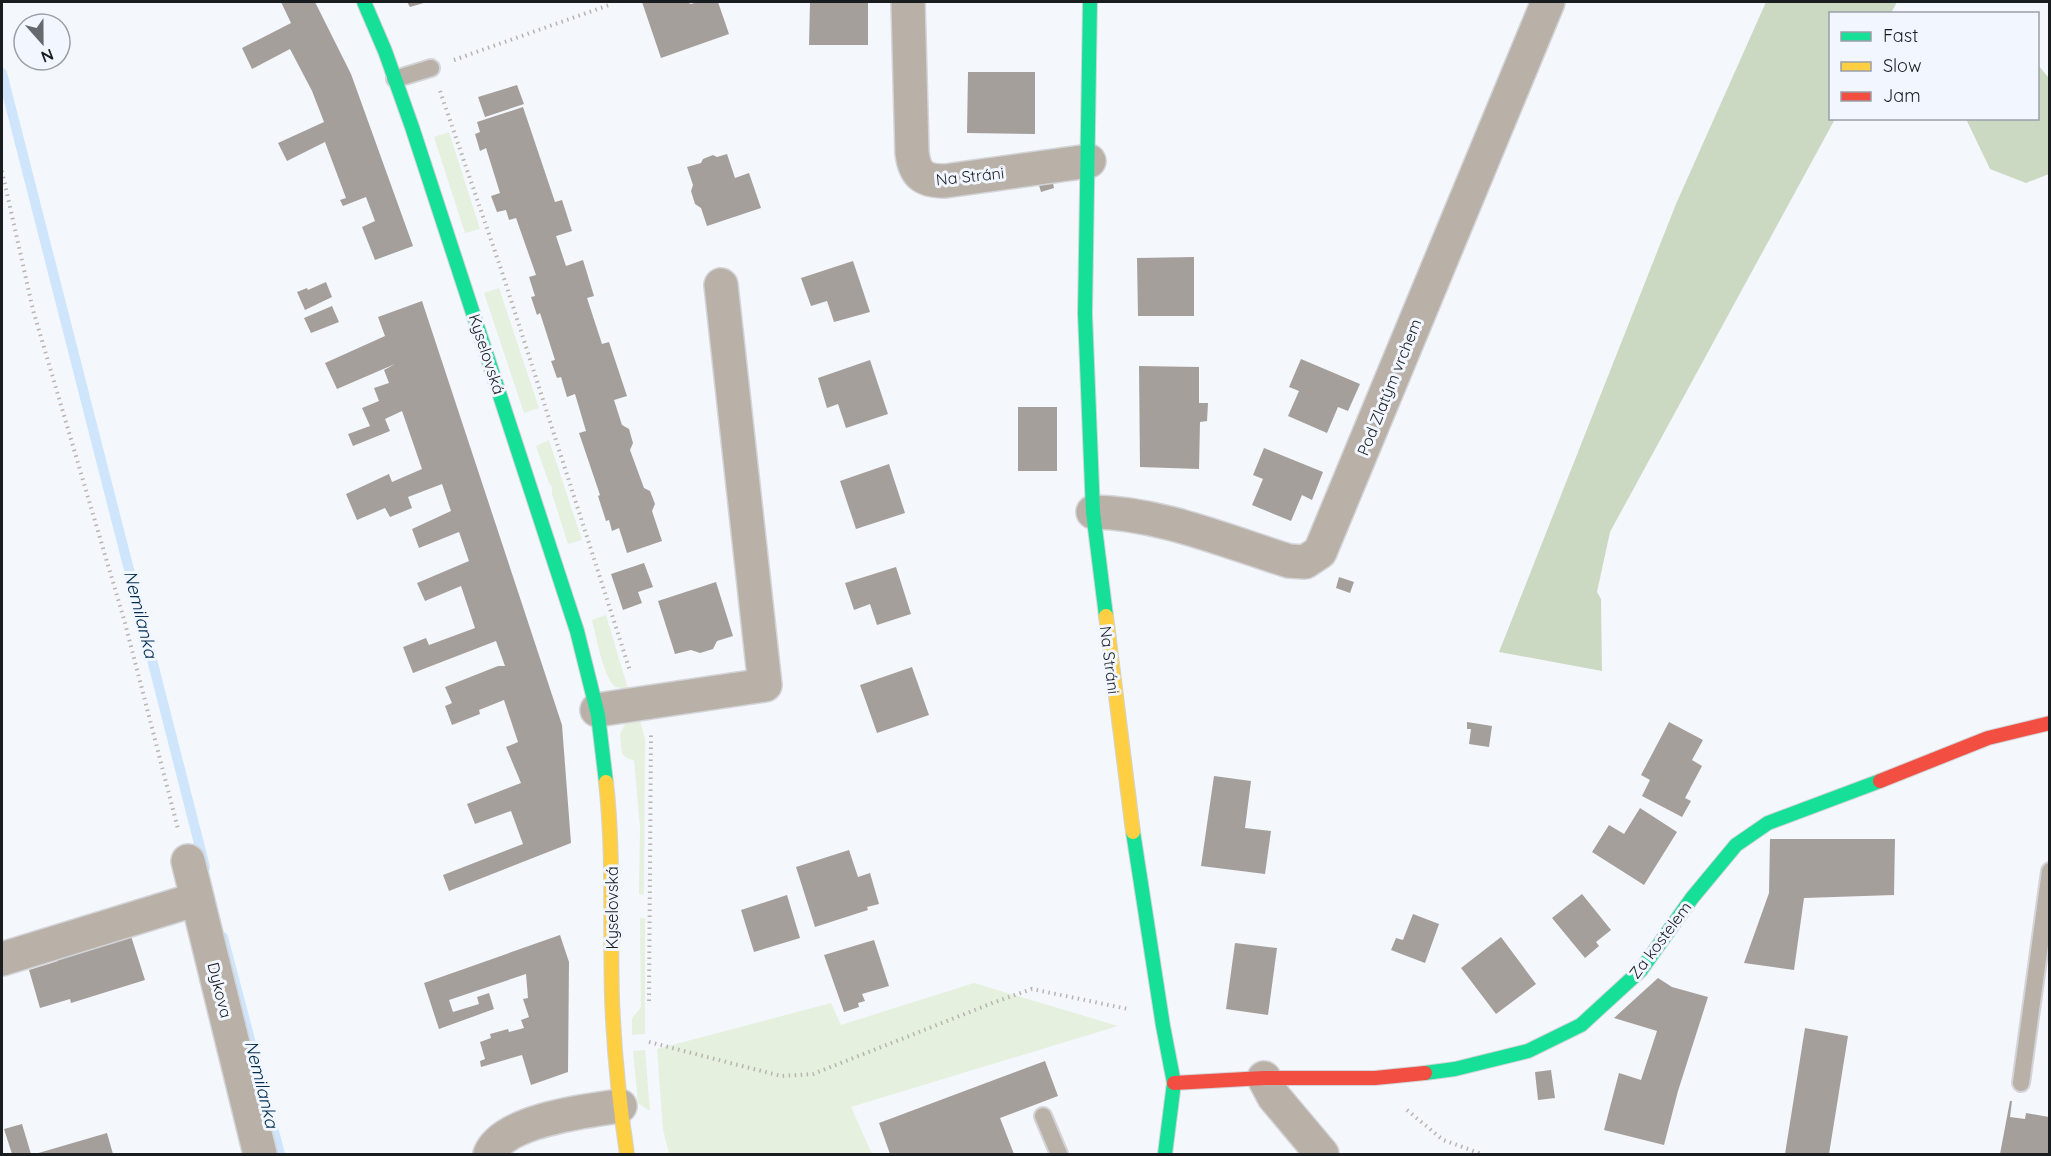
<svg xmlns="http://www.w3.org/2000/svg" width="2051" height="1156" viewBox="0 0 2051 1156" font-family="Quicksand,sans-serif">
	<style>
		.green { fill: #e5f0df }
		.forest { fill: #cbd9c3 }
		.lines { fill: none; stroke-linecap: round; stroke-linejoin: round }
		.stream { stroke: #cee5fb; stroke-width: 10 }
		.building { fill: #a59f9c }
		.lane-casing { stroke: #d2d4d8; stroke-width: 20 }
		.street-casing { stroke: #d2d4d8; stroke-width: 36 }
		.fast-casing { stroke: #d2d4d8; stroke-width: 16 }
		.slow-casing { stroke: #d2d4d8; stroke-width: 16 }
		.jam-casing { stroke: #d2d4d8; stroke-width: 16 }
		.path { stroke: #b8b4b1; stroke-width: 4; stroke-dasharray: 1.5 4.5; stroke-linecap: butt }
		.lane { stroke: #b9b0a7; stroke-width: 16 }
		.street { stroke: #b9b0a7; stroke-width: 33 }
		.fast { stroke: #16e098; stroke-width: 14 }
		.slow { stroke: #ffcf43; stroke-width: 14 }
		.jam { stroke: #f24e42; stroke-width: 14 }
		.labels { text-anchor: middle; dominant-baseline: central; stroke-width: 6; stroke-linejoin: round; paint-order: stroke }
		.street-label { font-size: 16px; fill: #1a1d20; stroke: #f1f6ff }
		.water-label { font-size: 18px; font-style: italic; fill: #002c4e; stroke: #f1f6ff }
	</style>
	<rect width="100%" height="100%" fill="#f4f7fc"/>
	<path class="green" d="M449,132L480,229L465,233L434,137Z
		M499,288L539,408L524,413L484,293Z
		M549,440L582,540L568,544L552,494V487L549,483L536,446Z
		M606,615L628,689L615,687C602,674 597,638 592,620Z
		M639,717L645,739L644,895L639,894L640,827L634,760L628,759L622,754L620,734L626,722Z
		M640,918H645V1034L632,1035V1018L641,1007Z
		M974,983L1118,1026L851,1107L872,1154H669L663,1129L657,1049L831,1003L841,1025Z
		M645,1050L650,1111L638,1103L633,1051Z"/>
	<path class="forest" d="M1766,2H1897L1891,13L1830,14V118L1835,119L1610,532L1597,592L1601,599L1602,671L1499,652L1676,204Z
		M2038,65L2049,78V174L2026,183L1990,169L1966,119L2038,118Z"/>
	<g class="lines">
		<path class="stream" d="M2,73L205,867
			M223,937L280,1154"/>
	</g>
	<path class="building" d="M281,2H315L351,74L413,246L375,260L362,227L375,221L366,197L343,206L340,200L346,198L325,142L287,161L278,143L324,122L312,91L290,49L252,69L242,48L291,23Z
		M407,2H427L410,7Z
		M642,2H686L691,4L698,2H718L729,34L661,58Z
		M810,2H868V45H809Z
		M968,72H1035V134L967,133Z
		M517,85L524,104L485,117L478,97Z
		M523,107L555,202L562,200L572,231L544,240L556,236L566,266L583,260L594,296L587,298L602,344L609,342L627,396L614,400L622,425L629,429L633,443L630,450L644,488L650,491L655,504L652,511L662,541L627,553L619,528L612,531L609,520L606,521L598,496L600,495L579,433L586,431L575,394L567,397L561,377L557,378L551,361L555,360L540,313L537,315L531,297L535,296L529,277L536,275L516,218L509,220L506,210L497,212L491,196L500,193L486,148L480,151L475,134L480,132L477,122Z
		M727,154L735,178L749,173L761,208L707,226L701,208L695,204L691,191L693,185L687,167L701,163L703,159L713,155L717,157Z
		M1052,179L1054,188L1041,192L1038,182Z
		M1194,257V316H1138L1137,258Z
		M853,261L870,312L834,322L827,301L811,306L801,278Z
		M326,282L332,297L305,310L297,292L307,288L308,290Z
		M422,301L562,725L571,843L449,891L443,875L523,844L511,811L475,824L467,804L521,783L506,747L518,742L504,700L479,710L480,714L452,725L445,706L452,703L445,687L498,666H505L496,641L413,673L403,647L426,638L429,645L475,628L461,586L425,601L417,583L469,561L459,532L419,548L412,529L451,511L442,484L408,497L412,508L390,517L385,508L357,520L346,494L389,474L392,482L422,469L402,411L385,419L390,431L353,446L348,434L370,426L362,408L379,401L374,388L389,383L384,370L395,364L337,389L325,363L385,336L378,317Z
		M332,306L339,322L311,333L304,318Z
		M1301,359L1360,384L1348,411L1338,407L1327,433L1288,416L1299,391L1289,387Z
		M870,360L888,414L846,428L838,404L827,408L818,378Z
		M1139,366L1199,367V403H1208L1207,421L1200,422L1199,469L1140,467Z
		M1018,407H1057V471H1018Z
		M1264,448L1323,472L1312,500L1302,495L1291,521L1252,505L1263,479L1253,475Z
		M889,464L905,513L856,529L840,481Z
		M644,563L653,587L638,592L642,603L623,610L611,574Z
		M896,567L911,614L877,625L870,604L854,610L845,583Z
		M1339,577L1354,582L1350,593L1336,588Z
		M716,582L733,636L717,641L713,649L700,653L691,650L675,654L658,601Z
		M912,667L929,715L877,733L860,685Z
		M1467,722L1492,726L1489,747L1469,744L1471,729H1467Z
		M1669,722L1703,740L1692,760L1702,766L1685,798L1691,801L1682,817L1642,796L1650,780L1641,775Z
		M1214,776L1251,781L1245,828L1271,831L1265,874L1201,866Z
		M1640,808L1677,832L1644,885L1592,852L1609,825L1624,834Z
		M1770,839H1895L1894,895L1804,898L1794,970L1744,963L1769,893Z
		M849,850L858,877L870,873L879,904L867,907L868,910L815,927L796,867Z
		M1582,894L1611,930L1596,942L1599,946L1585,958L1552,918Z
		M787,895L800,938L754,952L741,910Z
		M1413,914L1439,924L1425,963L1391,950L1396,938L1403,940Z
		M560,935L569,962L568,1072L531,1085L522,1055L481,1067L480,1061L485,1059L480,1042L491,1038L490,1034L508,1029L509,1032L524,1028L521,1020L529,1017L523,999L528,998L526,974L449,1000L453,1012L479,1004L477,997L489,993L494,1009L439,1029L424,983Z
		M131,936L145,980L71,1003L70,999L40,1008L29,970L58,961L57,958Z
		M1501,937L1536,984L1496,1014L1461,968Z
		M874,940L889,986L862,994L865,1001L858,1003L859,1007L844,1012L824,955Z
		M1235,943L1277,948L1268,1015L1226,1009Z
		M1658,978L1672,987L1708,997L1678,1091L1664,1145L1604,1130L1619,1073L1641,1080L1657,1031L1614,1018Z
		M1805,1028L1848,1036L1829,1154H1785Z
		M1045,1061L1058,1096L1000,1118L1014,1154H890L879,1123Z
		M1551,1070L1555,1098L1538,1100L1535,1072Z
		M2010,1101H2012L2010,1117L2025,1119L2026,1113L2049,1117V1154H2000Z
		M22,1124L31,1154H12L4,1129Z
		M107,1133L113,1154H35Z"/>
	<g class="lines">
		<g class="lane-casing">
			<path id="lane" d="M395,79L431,68
				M2021,1083L2050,871
				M1043,1116L1059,1154"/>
		</g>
		<g class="street-casing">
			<path id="street" d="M908,2L912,153C915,175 923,181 945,181L1089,161
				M1093,512C1160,513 1225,541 1289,561L1305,562L1320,552L1548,2
				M597,710L765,685L721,285
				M188,861L260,1154
				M2,959L197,899
				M1264,1078L1274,1097L1322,1154
				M490,1154C504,1120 586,1111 620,1106"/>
		</g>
		<g class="fast-casing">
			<path id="fast" d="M364,2L385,51L412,127L577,631L598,715L606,782
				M1090,2L1085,314L1093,512L1106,616
				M1133,832L1163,1026L1174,1083L1165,1154
				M1425,1073L1455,1069L1528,1051L1581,1025L1641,970L1692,898L1736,845L1768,823L1880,781"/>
		</g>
		<g class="slow-casing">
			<path id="slow" d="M1106,616L1133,832
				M606,782C614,854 610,926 612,998C614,1051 619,1102 627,1154"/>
		</g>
		<g class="jam-casing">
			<path id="jam" d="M1880,781L1988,738L2050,723
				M1174,1083L1264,1078H1375L1425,1073"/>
		</g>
		<path class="path" d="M454,60L612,4
			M440,91L502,272L630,671
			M2,171L33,310L125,623L178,829
			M649,1001L651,735
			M649,1042L781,1076L813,1074L995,1002L1032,989L1128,1009
			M1407,1110L1443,1140L1482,1154"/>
		<use href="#lane" class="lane"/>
		<use href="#street" class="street"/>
		<use href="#fast" class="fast"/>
		<use href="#slow" class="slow"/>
		<use href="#jam" class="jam"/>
	</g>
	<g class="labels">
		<g class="street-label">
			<text transform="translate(970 176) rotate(-6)">Na Stráni</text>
			<text transform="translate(487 354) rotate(72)">Kyselovská</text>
			<text transform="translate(1389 387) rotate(-68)">Pod Zlatým vrchem</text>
			<text transform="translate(1110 660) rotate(83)">Na Stráni</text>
			<text transform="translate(612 908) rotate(-90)">Kyselovská</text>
			<text transform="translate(1660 940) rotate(-53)">Za kostelem</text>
			<text transform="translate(220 990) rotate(76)">Dykova</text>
		</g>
		<g class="water-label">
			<text transform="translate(141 614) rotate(76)">Nemilanka</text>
			<text transform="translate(262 1084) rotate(76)">Nemilanka</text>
		</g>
	</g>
	<rect width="2051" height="1156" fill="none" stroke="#1a1d20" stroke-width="6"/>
	<rect x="1829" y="12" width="210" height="108" fill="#f1f6ff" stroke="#9b9fa6" stroke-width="1.5"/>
	<rect x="1841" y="32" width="30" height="9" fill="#16e098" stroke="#9b9fa6" stroke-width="1.5"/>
	<text x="1883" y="42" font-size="18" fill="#1a1d20">Fast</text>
	<rect x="1841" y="62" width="30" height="9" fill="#ffcf43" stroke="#9b9fa6" stroke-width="1.5"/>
	<text x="1883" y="72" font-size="18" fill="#1a1d20">Slow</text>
	<rect x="1841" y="92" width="30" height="9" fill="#f24e42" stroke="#9b9fa6" stroke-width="1.5"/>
	<text x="1883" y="102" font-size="18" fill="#1a1d20">Jam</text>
	<g transform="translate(42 42) rotate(159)"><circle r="28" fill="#f1f6ff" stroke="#9b9fa6" stroke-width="1.5"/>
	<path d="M0-4.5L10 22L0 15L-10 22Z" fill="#66696d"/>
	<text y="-9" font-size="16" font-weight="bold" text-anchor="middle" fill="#1a1d20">N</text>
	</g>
</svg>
